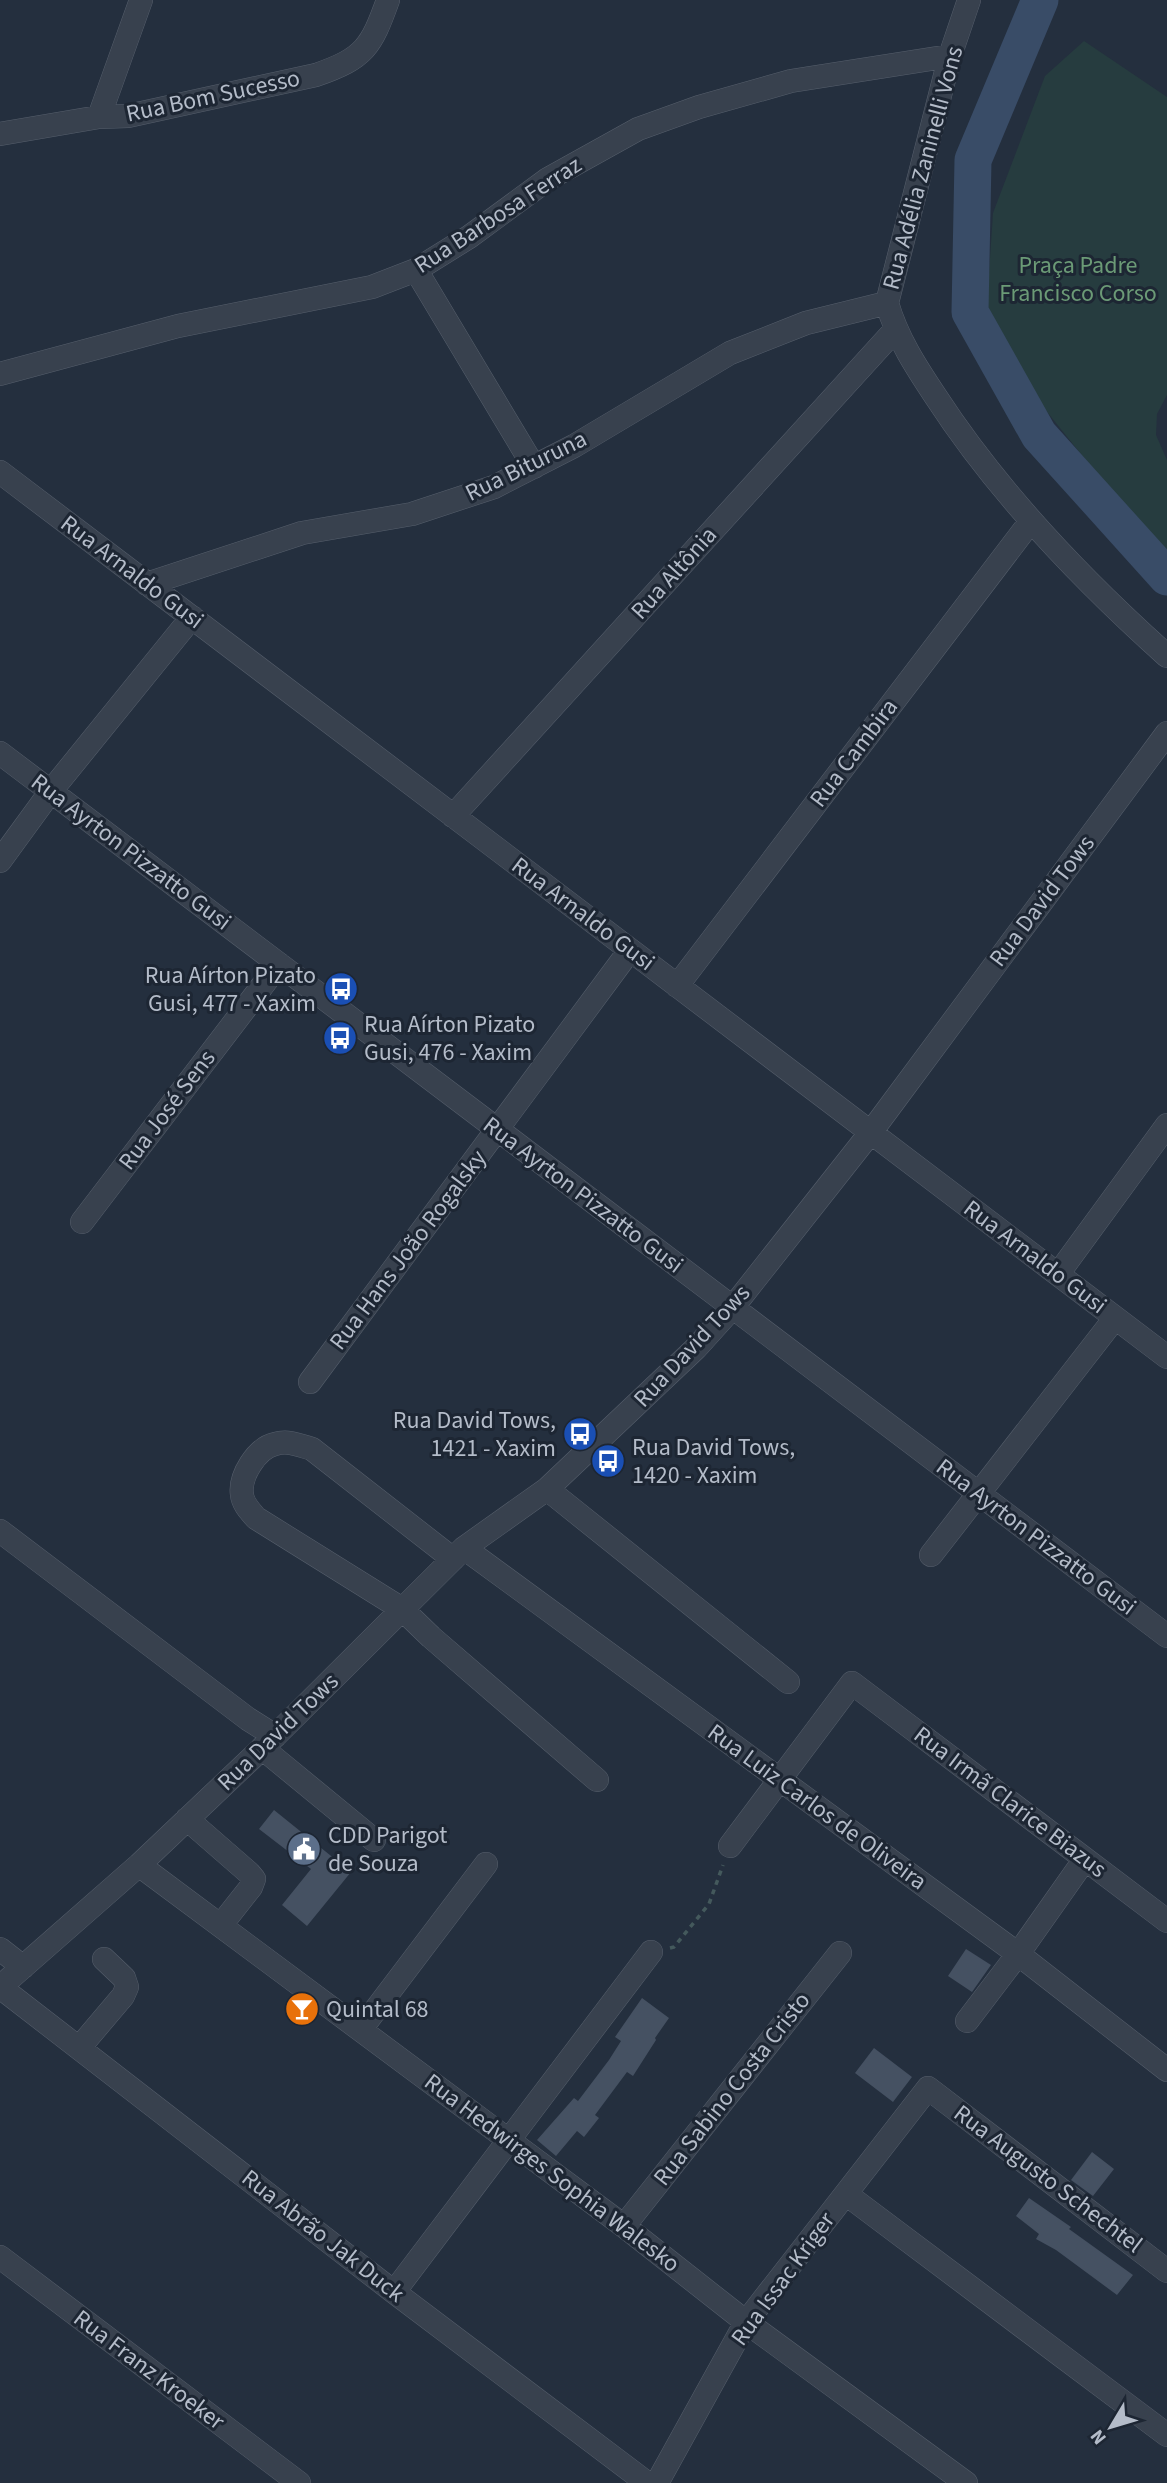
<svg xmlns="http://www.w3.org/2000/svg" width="1167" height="2483" viewBox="0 0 1167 2483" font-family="'Source Sans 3',sans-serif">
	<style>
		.green { fill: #263c3f }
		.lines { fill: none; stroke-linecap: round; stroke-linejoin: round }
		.river { stroke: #394c67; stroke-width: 37 }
		.building { fill: #455162 }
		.minor-casing { stroke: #565f6c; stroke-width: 24 }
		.path { stroke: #44595c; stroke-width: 3.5; stroke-dasharray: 5 5; stroke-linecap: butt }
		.minor { stroke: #38414e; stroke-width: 23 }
		.labels { text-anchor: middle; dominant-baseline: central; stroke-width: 6; stroke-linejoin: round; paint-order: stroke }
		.street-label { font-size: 24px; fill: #b4bcc9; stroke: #1d2633 }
		.park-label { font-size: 24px; fill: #6b9a76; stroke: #1d2633 }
		.poi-label { font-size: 24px; fill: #b4bcc9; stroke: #1d2633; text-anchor: start }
	</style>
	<rect width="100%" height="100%" fill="#242f3e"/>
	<path class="green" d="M1084,41L1167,97V395L1157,414L1156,435L1167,460V554L1097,474L1023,382L987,304L993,213L1045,76Z"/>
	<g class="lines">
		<path class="river" d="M1040,0L973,160L970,312L1039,435L1167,577"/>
	</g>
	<path class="building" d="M274,1810L351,1872L307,1926L282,1905L311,1869L259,1829Z
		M966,1949L991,1965L972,1992L948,1976Z
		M642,1998L669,2018L655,2038L656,2040L633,2076L627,2072L595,2115L599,2118L584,2137L577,2131L556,2156L537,2140L574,2098L578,2101L609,2060L621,2041L615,2037Z
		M874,2048L912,2077L893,2102L855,2073Z
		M1092,2152L1114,2169L1093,2196L1071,2180Z
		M1029,2198L1071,2227L1069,2229L1133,2275L1117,2295L1056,2250L1036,2239L1039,2234L1016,2216Z"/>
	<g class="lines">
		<g class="minor-casing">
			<path id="minor" d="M969,0L950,56L887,303C897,338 916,367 936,397C999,494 1081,579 1167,656
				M99,117L141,0
				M0,134L99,117L128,116L316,75C365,58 371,47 388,0
				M416,270L534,467
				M0,374L178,326L372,287L416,270L469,237L548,179L638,129L699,107L791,81L950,56
				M0,472L1167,1357
				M147,584L302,533L412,514L494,487L574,446L730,353L806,323L887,303
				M0,753L1167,1636
				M453,816L895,330
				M0,861L51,791L192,617
				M677,986L1031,521
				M82,1222L279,964
				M1058,1274L1167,1125
				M310,1382L630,950
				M547,1489L788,1682
				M0,1531L248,1719L275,1736
				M464,1548L1018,1954L1167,2070
				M931,1555L1115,1318
				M453,1559L312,1449C299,1445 288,1440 275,1444C257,1448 239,1476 242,1495C243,1504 250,1511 256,1518L402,1609L431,1637L597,1780
				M262,1748L374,1840
				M187,1819L249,1873L254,1879L251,1887L221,1925
				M730,1846L852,1683L1167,1921
				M139,1865L624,2226L746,2322L966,2483
				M0,1949L23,1967
				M0,1987L139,1865L275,1736L464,1548L547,1489L696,1348L733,1307L871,1132L1167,733
				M0,1987L394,2292L647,2483
				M967,2021L1018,1954L1085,1859
				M361,2029L486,1864
				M79,2048L123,1996L127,1987L124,1978L104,1959
				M846,2194L1167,2435
				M624,2226L840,1953
				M0,2257L299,2483
				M394,2292L651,1952
				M657,2483L746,2322L928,2088L1167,2271"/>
		</g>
		<path class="path" d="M670,1948L674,1947L709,1904L723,1865"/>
		<use href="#minor" class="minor"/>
	</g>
	<defs>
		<g id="bus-disc" transform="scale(1.75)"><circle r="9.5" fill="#1a4fb4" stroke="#1d2633"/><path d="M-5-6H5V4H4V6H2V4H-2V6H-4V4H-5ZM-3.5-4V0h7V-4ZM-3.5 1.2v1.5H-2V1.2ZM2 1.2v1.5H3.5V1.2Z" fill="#fff"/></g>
		<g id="civic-disc" transform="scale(1.75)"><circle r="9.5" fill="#5c6f8a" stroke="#1d2633"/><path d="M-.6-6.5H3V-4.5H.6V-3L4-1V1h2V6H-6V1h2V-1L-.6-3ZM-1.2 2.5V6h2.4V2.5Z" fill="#fff"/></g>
		<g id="bar-disc" transform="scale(1.75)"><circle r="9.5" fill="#e8710a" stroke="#1d2633"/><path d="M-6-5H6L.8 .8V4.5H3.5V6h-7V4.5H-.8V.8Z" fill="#fff"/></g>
	</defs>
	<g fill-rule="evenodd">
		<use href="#bus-disc" x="341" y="989"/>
		<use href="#bus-disc" x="340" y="1038"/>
		<use href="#bus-disc" x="580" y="1434"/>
		<use href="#bus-disc" x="608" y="1461"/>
		<use href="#civic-disc" x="304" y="1849"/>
		<use href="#bar-disc" x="302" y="2009"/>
	</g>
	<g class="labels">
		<g class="street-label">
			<text transform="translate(213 96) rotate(-12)">Rua Bom Sucesso</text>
			<text transform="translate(923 168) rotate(-75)">Rua Adélia Zaninelli Vons</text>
			<text transform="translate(498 215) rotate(-33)">Rua Barbosa Ferraz</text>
			<text transform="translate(526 466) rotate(-26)">Rua Bituruna</text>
			<text transform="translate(132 572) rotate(37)">Rua Arnaldo Gusi</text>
			<text transform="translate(674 573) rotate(-48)">Rua Altônia</text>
			<text transform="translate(854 753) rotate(-53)">Rua Cambira</text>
			<text transform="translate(131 852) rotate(37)">Rua Ayrton Pizzatto Gusi</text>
			<text transform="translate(1042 901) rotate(-53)">Rua David Tows</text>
			<text transform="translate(583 914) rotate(37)">Rua Arnaldo Gusi</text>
			<text transform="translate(167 1110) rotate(-53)">Rua José Sens</text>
			<text transform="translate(583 1195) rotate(37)">Rua Ayrton Pizzatto Gusi</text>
			<text transform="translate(408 1250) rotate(-53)">Rua Hans João Rogalsky</text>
			<text transform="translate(1035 1257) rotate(37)">Rua Arnaldo Gusi</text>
			<text transform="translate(692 1346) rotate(-47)">Rua David Tows</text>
			<text transform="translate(1036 1537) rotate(37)">Rua Ayrton Pizzatto Gusi</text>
			<text transform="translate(278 1732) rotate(-44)">Rua David Tows</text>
			<text transform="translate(1010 1802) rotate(37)">Rua Irmã Clarice Biazus</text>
			<text transform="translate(817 1807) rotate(36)">Rua Luiz Carlos de Oliveira</text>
			<text transform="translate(732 2089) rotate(-52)">Rua Sabino Costa Cristo</text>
			<text transform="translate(552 2173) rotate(37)">Rua Hedwirges Sophia Walesko</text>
			<text transform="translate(1048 2179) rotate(37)">Rua Augusto Schechtel</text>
			<text transform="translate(323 2236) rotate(38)">Rua Abrão Jak Duck</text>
			<text transform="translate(783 2279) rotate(-54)">Rua Issac Kriger</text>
			<text transform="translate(149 2370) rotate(37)">Rua Franz Kroeker</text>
		</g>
		<g class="park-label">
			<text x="1078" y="265">Praça Padre<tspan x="1078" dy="28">Francisco Corso</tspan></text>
		</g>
		<g class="poi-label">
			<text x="316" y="975" text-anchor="end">Rua Aírton Pizato<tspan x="316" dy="28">Gusi, 477 - Xaxim</tspan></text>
			<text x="364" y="1024">Rua Aírton Pizato<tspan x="364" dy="28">Gusi, 476 - Xaxim</tspan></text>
			<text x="556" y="1420" text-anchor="end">Rua David Tows,<tspan x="556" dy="28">1421 - Xaxim</tspan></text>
			<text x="632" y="1447">Rua David Tows,<tspan x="632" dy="28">1420 - Xaxim</tspan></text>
			<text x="328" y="1835">CDD Parigot<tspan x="328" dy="28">de Souza</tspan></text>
			<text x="326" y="2009">Quintal 68</text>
		</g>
	</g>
	<g transform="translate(1111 2427) rotate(232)" stroke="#1d2633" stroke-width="5" paint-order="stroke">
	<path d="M0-5L12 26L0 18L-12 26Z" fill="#b4bcc9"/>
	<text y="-10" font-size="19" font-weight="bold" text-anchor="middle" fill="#b4bcc9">N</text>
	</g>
</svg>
